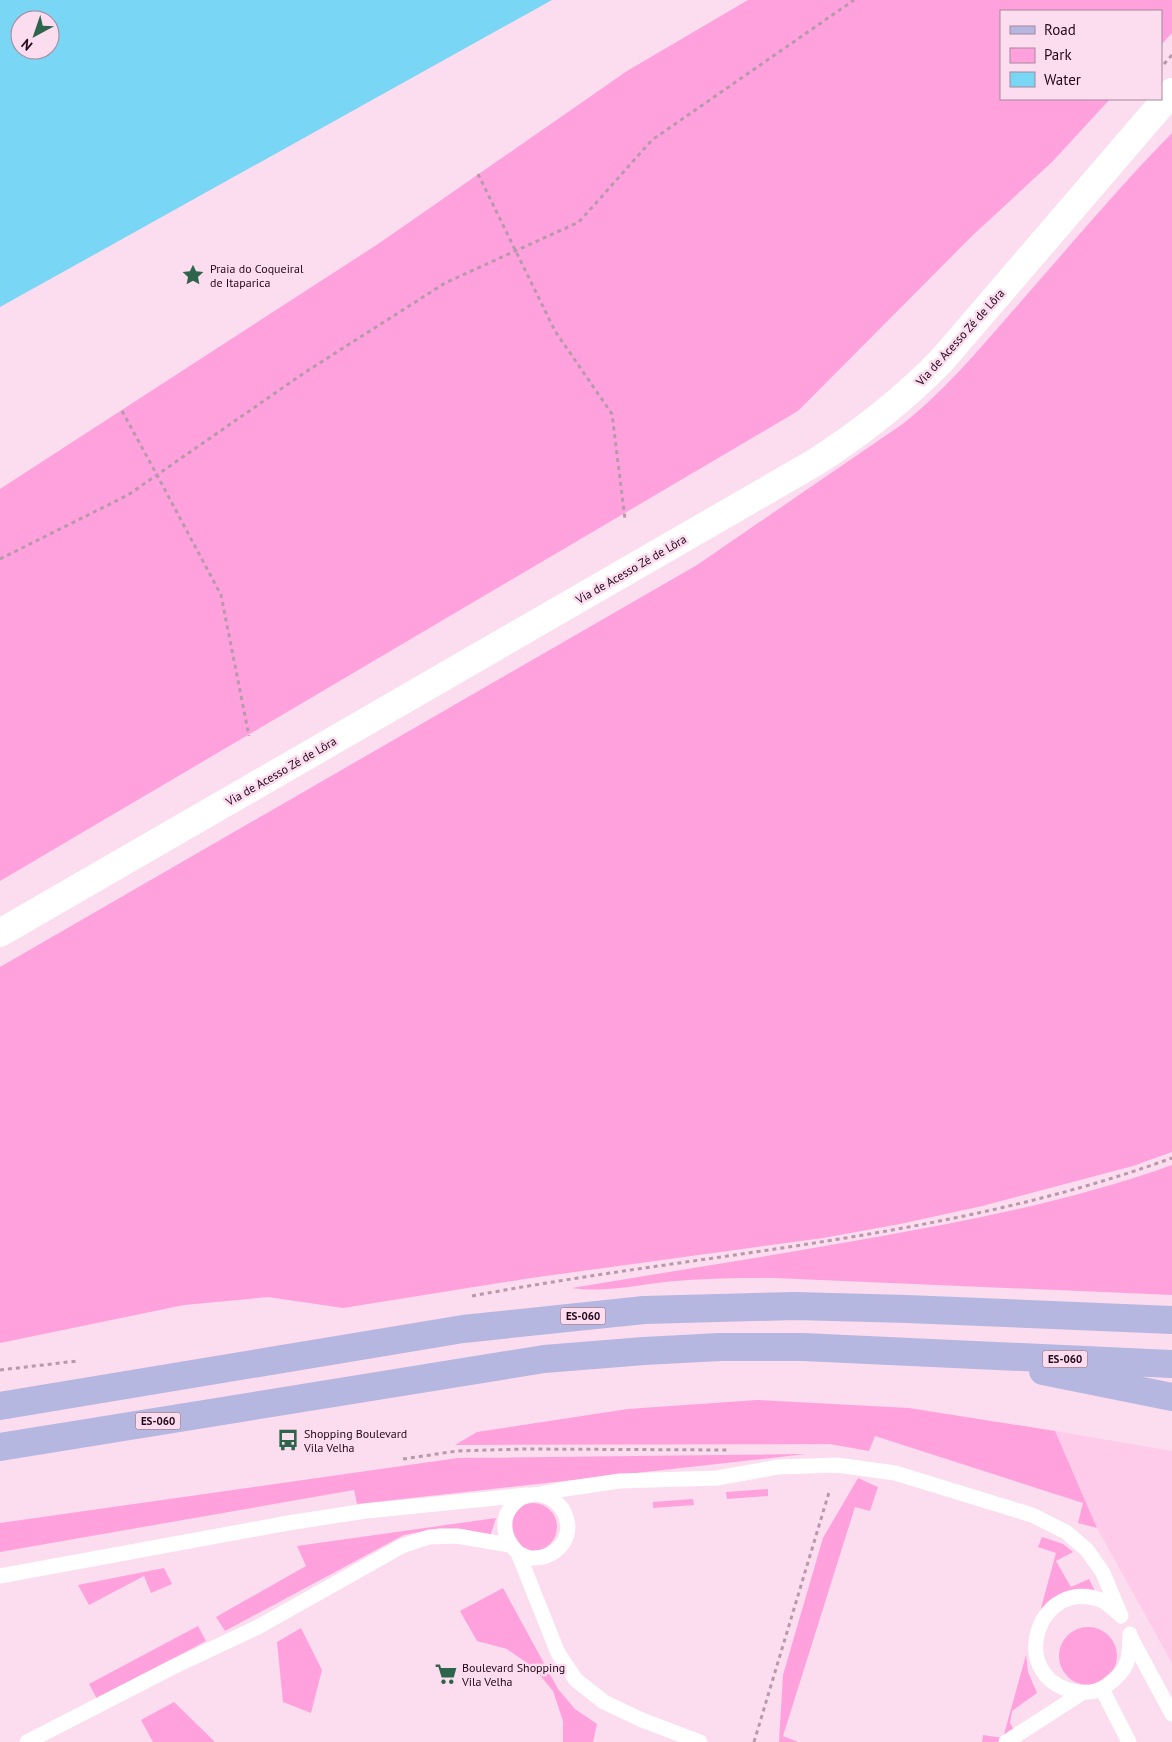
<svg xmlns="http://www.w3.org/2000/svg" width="1172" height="1742" viewBox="0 0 1172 1742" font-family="'PT Sans',sans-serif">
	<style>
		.built { fill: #ffcbeb }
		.green { fill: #ffa1dd }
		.water { fill: #7ad6f5; fill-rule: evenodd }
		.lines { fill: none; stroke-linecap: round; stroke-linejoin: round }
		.path { stroke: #b799ac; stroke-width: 3; stroke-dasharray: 4 4; stroke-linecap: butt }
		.lane { stroke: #fff; stroke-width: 15 }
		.street { stroke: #fff; stroke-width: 28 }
		.primary { stroke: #b5b7e0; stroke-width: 28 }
		.labels { text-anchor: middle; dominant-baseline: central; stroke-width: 5; stroke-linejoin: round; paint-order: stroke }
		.shield { fill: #fcdcef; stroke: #64485b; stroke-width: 1 }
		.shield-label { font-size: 11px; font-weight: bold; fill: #23091b }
		.poi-label { font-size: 12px; fill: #23091b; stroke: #fcdcef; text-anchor: start }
		.street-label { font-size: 12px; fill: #23091b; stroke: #fcdcef }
	</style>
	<rect width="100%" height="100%" fill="#fcdcef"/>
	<path class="built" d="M1055,1431L1172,1451V1663L1097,1528Z"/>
	<path class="green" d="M748,0H1172V33L1161,45V11H1001V99H1110L1053,161L973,235L798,411L0,881V489L378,244L627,71Z
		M1172,133V1152L1133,1166L982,1206L900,1224L823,1238L531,1278L343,1308L268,1297L184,1305L0,1343V967L697,565L904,423C945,390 976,353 1010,314C1064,253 1115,191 1172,133Z
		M1172,1165V1295L774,1278C741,1278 708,1278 675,1281C641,1284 606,1293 572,1288C672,1271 772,1256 871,1238C972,1220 1075,1200 1172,1165Z
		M757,1400L909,1408L1055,1431L1097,1528L1078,1523L1083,1503L875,1436L869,1451L830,1444L455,1445L477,1432L628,1409Z
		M806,1454L357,1504L354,1490L0,1552V1523L458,1458Z
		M858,1478L878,1487L870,1511L855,1507L783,1736L798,1742H779L783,1675L823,1538Z
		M768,1489V1496L727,1499L726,1492Z
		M693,1499L694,1505L653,1508V1502Z
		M509 1527a24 24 0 1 1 48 0a24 24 0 1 1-48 0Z
		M496,1518L489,1540L481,1534L464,1529L440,1528L404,1535L225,1631L216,1617L306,1566L297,1546Z
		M1042,1537L1063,1544L1073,1552L1056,1561L1071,1587L1089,1579L1095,1591H1080L1038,1619L1056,1553L1038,1547Z
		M164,1568L172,1584L151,1593L144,1576L89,1605L78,1585Z
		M503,1588L558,1689L575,1709L597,1724L593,1742H563V1721L553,1691L533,1667L507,1649L477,1641L460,1611Z
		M198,1626L206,1641L97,1699L89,1684Z
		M1059 1656a29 29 0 1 1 58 0a29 29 0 1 1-58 0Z
		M301,1628L322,1670L311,1713L283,1702L277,1642Z
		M1026,1655L1028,1672L1037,1693L1012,1711L1010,1723L1016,1733L999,1742H982L983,1735L1003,1738Z
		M174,1702L214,1741V1742H153L141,1720Z"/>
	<path class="water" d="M0,0H552L0,307ZM20,20H50V50H20Z"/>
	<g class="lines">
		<path class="path" d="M1164,64L1172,55
			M478,174L555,331L612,414L625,519
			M122,411L157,475L221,595L249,736
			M0,559L128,495L304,373L445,283L579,222L652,140L854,0
			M472,1296C706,1252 947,1240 1172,1158
			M0,1370L77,1361
			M403,1459L457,1451L523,1449L727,1450
			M754,1742L830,1489"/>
		<path class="lane" d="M540,1494L565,1489L620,1481L717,1478L778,1467L837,1465L895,1473L1032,1515L1066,1532L1087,1550L1103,1573L1121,1616
			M518,1553C523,1555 527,1558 532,1558C551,1559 568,1545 568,1526C567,1517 564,1509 557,1503C528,1476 482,1517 518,1553L558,1653L576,1680L604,1702L642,1720L700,1742
			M0,1576L288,1523L366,1511L527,1495
			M1118,1613C1114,1610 1109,1604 1103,1601C1039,1574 1005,1675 1073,1691C1083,1693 1097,1693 1106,1686C1128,1670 1130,1661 1130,1634
			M1130,1636L1172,1714
			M1102,1689L1129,1742
			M27,1742L173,1667L258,1627L402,1546L429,1537L457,1536L509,1545
			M1006,1742L1082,1693"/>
		<path class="street" d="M0,933L814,463C861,433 903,400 942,360L1172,92"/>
		<path class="primary" d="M1043,1371L1172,1397
			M0,1406L463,1329L644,1310L795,1306L907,1309L1172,1320
			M0,1447L544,1359L644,1351L720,1347H803L1172,1364"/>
	</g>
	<defs>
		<g id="sight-bare" transform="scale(1.725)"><path d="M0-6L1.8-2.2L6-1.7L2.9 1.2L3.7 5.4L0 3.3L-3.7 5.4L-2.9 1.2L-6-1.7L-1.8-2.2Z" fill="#2e644b" stroke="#fcdcef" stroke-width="2.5" paint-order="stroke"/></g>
		<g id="bus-bare" transform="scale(1.725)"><path d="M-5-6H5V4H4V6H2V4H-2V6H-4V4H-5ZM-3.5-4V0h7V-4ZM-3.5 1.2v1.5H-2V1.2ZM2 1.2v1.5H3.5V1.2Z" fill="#2e644b" stroke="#fcdcef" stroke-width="2.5" paint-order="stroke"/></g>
		<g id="supermarket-bare" transform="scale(1.725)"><path d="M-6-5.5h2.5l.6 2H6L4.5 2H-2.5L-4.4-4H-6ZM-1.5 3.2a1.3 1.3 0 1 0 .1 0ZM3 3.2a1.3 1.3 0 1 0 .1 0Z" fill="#2e644b" stroke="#fcdcef" stroke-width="2.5" paint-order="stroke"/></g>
	</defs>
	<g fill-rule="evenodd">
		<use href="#sight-bare" x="193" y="275"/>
		<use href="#bus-bare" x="288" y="1440"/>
		<use href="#supermarket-bare" x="446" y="1674"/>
	</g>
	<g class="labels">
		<g class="shield">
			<rect x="560.5" y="1307.5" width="45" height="17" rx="4"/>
			<rect x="1042.5" y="1350.5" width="45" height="17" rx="4"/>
			<rect x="135.5" y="1412.5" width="45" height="17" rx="4"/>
		</g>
		<g class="shield-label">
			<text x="583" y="1316">ES-060</text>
			<text x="1065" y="1359">ES-060</text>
			<text x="158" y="1421">ES-060</text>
		</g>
		<g class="poi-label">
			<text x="210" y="268">Praia do Coqueiral<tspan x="210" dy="14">de Itaparica</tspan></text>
			<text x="304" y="1433">Shopping Boulevard<tspan x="304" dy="14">Vila Velha</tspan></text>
			<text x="462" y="1667">Boulevard Shopping<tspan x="462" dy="14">Vila Velha</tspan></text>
		</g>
		<g class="street-label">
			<text transform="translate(960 337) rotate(-48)">Via de Acesso Zé de Lôra</text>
			<text transform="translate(631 569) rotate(-30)">Via de Acesso Zé de Lôra</text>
			<text transform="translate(281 771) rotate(-30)">Via de Acesso Zé de Lôra</text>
		</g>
	</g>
	<rect x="1000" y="10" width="162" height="90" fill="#fcdcef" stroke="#a5889a"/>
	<rect x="1010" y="26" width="25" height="8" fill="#b5b7e0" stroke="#a5889a"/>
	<text x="1044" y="35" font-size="15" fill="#23091b">Road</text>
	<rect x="1010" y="48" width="25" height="15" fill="#ffa1dd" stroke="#a5889a"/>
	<text x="1044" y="60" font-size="15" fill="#23091b">Park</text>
	<rect x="1010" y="72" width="25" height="15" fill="#7ad6f5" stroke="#a5889a"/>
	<text x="1044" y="85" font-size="15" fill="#23091b">Water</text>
	<g transform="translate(35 35) rotate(220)"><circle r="24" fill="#fcdcef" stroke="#a5889a"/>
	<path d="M0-4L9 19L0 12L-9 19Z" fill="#2e644b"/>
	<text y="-8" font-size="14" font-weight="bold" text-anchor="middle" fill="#23091b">N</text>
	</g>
</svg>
